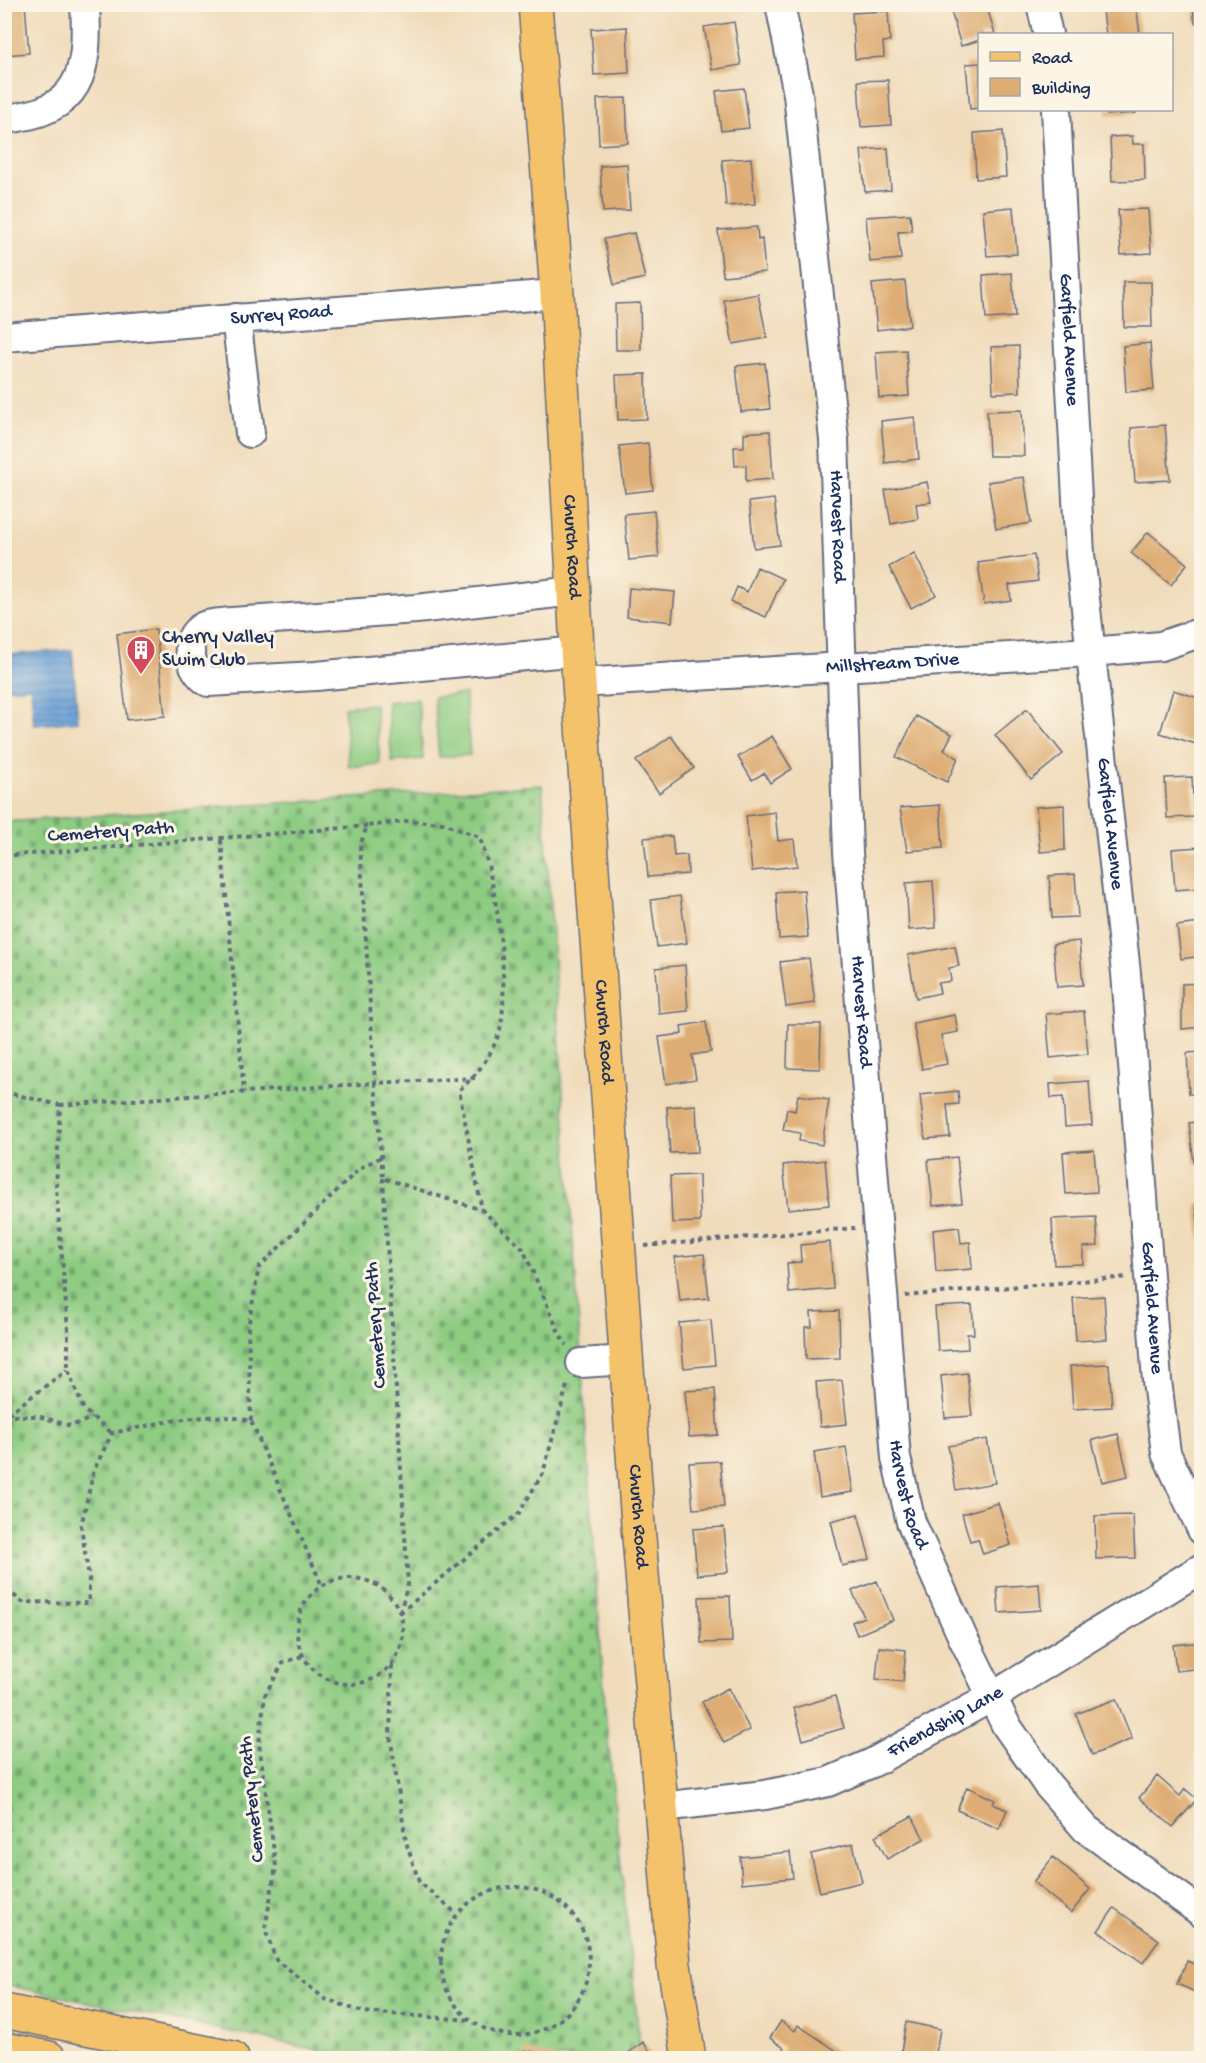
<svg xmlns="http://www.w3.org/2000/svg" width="1206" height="2063" viewBox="0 0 1206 2063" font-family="'Gochi Hand',sans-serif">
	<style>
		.cemetery { fill: url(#cemetery-stones); stroke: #547e70; stroke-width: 1.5 }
		.garden { fill: #8ecc82; stroke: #547e70; stroke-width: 1.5 }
		.water { fill: url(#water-rules); stroke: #42689a; stroke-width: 1.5 }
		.building { fill: #dead74 }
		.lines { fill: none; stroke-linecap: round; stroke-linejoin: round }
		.minor-casing { stroke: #666c7f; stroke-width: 32 }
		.major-casing { stroke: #666c7f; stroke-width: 36 }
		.path { stroke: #666c7f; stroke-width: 4; stroke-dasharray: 4.5 4.5; stroke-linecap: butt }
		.minor { stroke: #fff; stroke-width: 28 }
		.major { stroke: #f4c26a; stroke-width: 33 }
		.labels { text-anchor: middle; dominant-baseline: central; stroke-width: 6; stroke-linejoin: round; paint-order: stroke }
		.street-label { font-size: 20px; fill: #1b2f5e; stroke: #fcf5e5 }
		.poi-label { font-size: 20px; fill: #1b2f5e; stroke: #fcf5e5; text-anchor: start }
	</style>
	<defs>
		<pattern id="cemetery-stones" width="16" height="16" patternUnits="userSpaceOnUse" patternTransform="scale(1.5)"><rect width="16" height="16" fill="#8ecc82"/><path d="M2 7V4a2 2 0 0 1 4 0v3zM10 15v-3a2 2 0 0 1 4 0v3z" fill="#73a66e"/></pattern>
		<pattern id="water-rules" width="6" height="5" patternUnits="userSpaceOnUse" patternTransform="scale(1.5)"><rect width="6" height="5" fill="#69a0d7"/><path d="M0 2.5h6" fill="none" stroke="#5683b2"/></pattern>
	</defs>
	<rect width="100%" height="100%" fill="#fcf5e5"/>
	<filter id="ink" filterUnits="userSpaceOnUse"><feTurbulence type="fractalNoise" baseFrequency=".0167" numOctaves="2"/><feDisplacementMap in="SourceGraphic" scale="12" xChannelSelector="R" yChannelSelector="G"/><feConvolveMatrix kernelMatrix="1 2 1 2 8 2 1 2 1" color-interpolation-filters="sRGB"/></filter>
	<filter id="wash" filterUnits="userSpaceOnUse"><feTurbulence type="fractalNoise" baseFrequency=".008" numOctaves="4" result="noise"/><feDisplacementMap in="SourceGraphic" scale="24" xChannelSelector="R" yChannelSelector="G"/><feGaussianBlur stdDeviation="1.35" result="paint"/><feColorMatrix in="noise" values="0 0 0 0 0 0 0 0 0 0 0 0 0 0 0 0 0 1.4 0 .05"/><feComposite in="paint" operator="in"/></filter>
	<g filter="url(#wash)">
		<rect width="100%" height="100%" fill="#f0dcbb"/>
		<path class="cemetery" d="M542,785L606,1721L641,2058H357L5,1985V822Z"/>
		<path class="garden" d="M465,694L470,755L439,757L434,697Z
			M418,699L423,759L392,762L387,702Z
			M375,704L380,764L349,767L344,707Z"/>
		<path class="water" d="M72,650L78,721L34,725L31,687L5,689V655Z"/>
		<g id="blocks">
			<path class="building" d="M4,4H25L29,53L4,55Z
				M949,4H986L995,34H980V40L961,46Z
				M1102,4H1136L1140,34H1106Z
				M1202,7V22L1195,23L1193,9Z
				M888,11L890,41L883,42L884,57L855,59L852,13Z
				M734,22L741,65L712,70L704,27Z
				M627,27L629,73L594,75L591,29Z
				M980,63V108L970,109L966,64Z
				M888,80L891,125L861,127L858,81Z
				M744,88L749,128L721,131L716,91Z
				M626,98L628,143L599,145L597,99Z
				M1106,110H1136V113L1107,115Z
				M1003,131L1006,177L976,179L974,133Z
				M1132,136L1133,144H1144L1145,180L1112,181L1110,137Z
				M888,148L891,190L865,192L861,150Z
				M751,158L755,204L726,206L722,160Z
				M627,164L630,210L603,212L600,166Z
				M1013,207L1017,254L987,256L983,210Z
				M1148,209L1151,253L1121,255L1118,210Z
				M910,214L912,231L898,232L901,259L870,262L866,217Z
				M757,227L758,240L762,239L765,272L723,276L718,230Z
				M634,233L645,278L614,285L604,239Z
				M1012,273L1015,317L986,319L983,275Z
				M905,281L910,326L877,330L872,284Z
				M1123,282H1151L1152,327H1124Z
				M758,294L767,338L733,344L724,300Z
				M640,303L641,350H616L615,304Z
				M1150,343L1154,390L1126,392L1123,346Z
				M1019,346L1020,392L993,393L991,347Z
				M906,350L909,396L879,398L876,352Z
				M765,363L770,409L741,412L736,366Z
				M646,374L647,419L618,420L616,375Z
				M1022,410L1024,456H989L987,411Z
				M915,417L919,459L885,463L881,421Z
				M1165,425L1170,480L1135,482L1131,428Z
				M770,431L773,479L746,481V465L735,466L734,447H744V433Z
				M648,443L653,490L625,493L619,446Z
				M1024,477L1031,523L996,529L988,482Z
				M927,482L931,502L916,504L918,519L891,524L885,490Z
				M774,499L780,545L754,548L749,502Z
				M654,511L659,557L629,560L624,514Z
				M1148,532L1187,564L1171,585L1131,553Z
				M914,553L936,595L911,608L889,567Z
				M1034,555L1038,581L1009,585L1011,600L984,604L978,563Z
				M757,567L783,579L766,617L731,602L737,587L747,592Z
				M629,588L675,592L672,622L627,617Z
				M156,629L165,716L127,720L117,634Z
				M1173,690L1202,699V728L1196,744L1160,733Z
				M1027,709L1063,754L1031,780L995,735Z
				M916,716L952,734L944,750L958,758L947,782L896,757Z
				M671,736L694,768L659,793L636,761Z
				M772,736L792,769L770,783L764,773L752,780L738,757Z
				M1192,777L1194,817L1167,818L1165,778Z
				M940,805L943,848L907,851L900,808Z
				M1064,805L1065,850L1040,852L1036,807Z
				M775,812L778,841L794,839L797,866L752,871L746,816Z
				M672,836L674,856L687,855L688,874L648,877L644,838Z
				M1200,847L1202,888L1175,890L1172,849Z
				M1075,874L1078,917L1052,918L1049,876Z
				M933,881L936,928L909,930L906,883Z
				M804,890L808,937L779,939L776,892Z
				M680,896L687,943L657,947L651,900Z
				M1200,923L1202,956L1181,959L1177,926Z
				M1079,941L1083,985L1057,987L1053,944Z
				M955,946L959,966L949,968L951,981L938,983L940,993L916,998L908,955Z
				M809,958L815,1003L786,1007L780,962Z
				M685,965L688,1011L659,1014L656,968Z
				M1202,983V1027L1182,1029V984Z
				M1084,1011L1088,1054L1050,1058L1046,1014Z
				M955,1015L958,1032L941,1035L947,1064L922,1069L913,1023Z
				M706,1022L711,1052L692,1055L696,1079L666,1084L659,1037L682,1034L681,1026Z
				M788,1024H821L820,1069L787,1068Z
				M1202,1052V1094H1189L1187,1053Z
				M1089,1081L1092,1125L1065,1127L1063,1097L1051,1098L1050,1084Z
				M958,1091L959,1104L947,1105L950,1137L925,1139L920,1095Z
				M798,1095L829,1100L822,1145L799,1141L800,1133L783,1130L787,1109L795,1111Z
				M696,1105L698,1152L670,1153L667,1107Z
				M1202,1121V1163L1194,1164L1189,1123Z
				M1094,1150L1097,1192L1066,1194L1063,1152Z
				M957,1157L962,1203L933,1206L928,1160Z
				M825,1160L829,1205L788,1209L783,1165Z
				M699,1175L700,1222L672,1223L670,1176Z
				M1202,1203V1239L1200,1240L1196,1204Z
				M1096,1217L1098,1246L1083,1247V1264L1054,1265L1052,1219Z
				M959,1227L961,1243L970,1242L972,1269L936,1272L933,1230Z
				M830,1242L833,1289L789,1293L787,1263L801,1262L800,1245Z
				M704,1254L709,1298L680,1301L675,1257Z
				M1104,1296L1107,1339L1076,1341L1073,1298Z
				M972,1305L974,1334H967L968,1349L938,1351L935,1307Z
				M839,1311L840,1358L806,1359L805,1327H812L811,1312Z
				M711,1320L715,1365L684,1368L679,1323Z
				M1109,1364L1112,1407L1073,1409L1070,1366Z
				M967,1373L972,1416L945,1418L941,1376Z
				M842,1380L847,1424L820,1427L816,1382Z
				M715,1389L718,1435L689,1437L685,1391Z
				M1118,1434L1128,1476L1102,1482L1092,1440Z
				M987,1439L995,1483L956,1490L948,1446Z
				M846,1447L853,1492L820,1497L814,1452Z
				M720,1461L724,1507L693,1509L689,1463Z
				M998,1503L1011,1545L983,1554L978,1539L970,1541L962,1514Z
				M858,1514L870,1559L842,1566L831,1521Z
				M1133,1515L1135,1558L1096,1559L1095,1516Z
				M724,1527L728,1572L697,1575L693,1529Z
				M877,1581L893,1620L857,1635L852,1622L864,1617L852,1591Z
				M1039,1584L1041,1610L999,1613L997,1587Z
				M730,1596L732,1642L701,1643L699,1597Z
				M1202,1642V1668L1176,1671L1173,1645Z
				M879,1647L906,1650L903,1682L876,1679Z
				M728,1688L750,1730L724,1743L702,1702Z
				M835,1696L844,1728L803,1740L794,1708Z
				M1116,1699L1132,1739L1092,1755L1076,1714Z
				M1157,1776L1180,1796L1185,1789L1197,1799L1173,1827L1139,1798Z
				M967,1787L995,1800L993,1804L1007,1810L999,1829L957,1810Z
				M912,1816L924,1839L887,1859L875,1836Z
				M853,1844L862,1882L820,1892L811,1854Z
				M790,1852L793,1878L742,1883L740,1857Z
				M1053,1857L1090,1889L1071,1913L1033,1882Z
				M1114,1908L1159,1940L1143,1963L1098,1931Z
				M1187,1961L1202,1967V1995L1177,1984Z
				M781,2021L795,2031L798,2025L847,2058H777L784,2048L770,2038Z
				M906,2022L940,2029L936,2053L948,2055V2058H900Z
				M643,2042L655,2058H622Z
				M525,2050L560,2058H524Z"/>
		</g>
	</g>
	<g filter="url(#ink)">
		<use href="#blocks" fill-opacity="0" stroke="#666c7f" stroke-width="1.5"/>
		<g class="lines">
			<g class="minor-casing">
				<g id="minor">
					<path id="s1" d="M780,4L798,94L834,440L848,852L896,1458L911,1522L963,1638L1006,1725L1047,1784L1086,1829L1202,1913"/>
					<path d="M1041,4L1048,34"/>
					<path id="s2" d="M1056,110L1080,554L1126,973L1157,1381L1166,1453L1202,1530"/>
					<path d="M4,119C81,112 89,73 85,4"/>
					<path d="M236,318L250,433"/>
					<path id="s3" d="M4,337L557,294"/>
					<path d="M574,591L416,609L232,622C224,623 211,623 204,626C180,638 190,670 208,682L316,676L578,651"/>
					<path id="s4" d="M579,683L1090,652L1161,646L1202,632"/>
					<path d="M581,1363L627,1360"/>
					<path id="s5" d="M662,1807L765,1795L828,1782L872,1763L992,1697L1202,1568"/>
				</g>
			</g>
			<g class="major-casing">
				<g id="major">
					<path id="s6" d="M535,4L557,294L579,683L638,1525L674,1965L689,2058"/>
					<path d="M4,2011L232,2058"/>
					<path d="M4,2049L49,2058"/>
				</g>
			</g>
			<path class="path" d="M221,840L244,1092
				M4,856L367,826
				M475,1078L375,1083L360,846L367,826L409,821L443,823L479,837C496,877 509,981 501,1025C496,1049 478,1075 459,1090L482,1210L523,1249L560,1335L567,1345
				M4,1092L60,1105L56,1188L68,1329V1370L84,1410L112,1433
				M60,1105L375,1083L383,1178L482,1210
				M383,1178L408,1584L400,1612
				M645,1246L855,1228
				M905,1296L1128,1277
				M8,1414L67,1370
				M4,1416H38L71,1426L92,1418
				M251,1421L248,1328L259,1267L360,1168L381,1157
				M4,1545L8,1571L6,1589L22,1602L89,1603V1578L81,1526L94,1470L112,1433C155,1425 207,1409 251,1421L322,1586
				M297 1631a53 53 0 1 1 106 0a53 53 0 1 1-106 0Z
				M400,1613L519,1513L543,1473L568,1382
				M302,1656L283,1663L265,1695L259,1743L276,1866L265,1929L276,1960L325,1999L363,2012L470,2020
				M392,1665L390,1735L406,1842L419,1882L457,1914
				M441 1961a74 74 0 1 1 148 0a74 74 0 1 1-148 0Z"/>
			<use href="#minor" class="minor"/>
			<use href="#major" class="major"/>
		</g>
	</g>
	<defs>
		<g id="building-pin" transform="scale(1.5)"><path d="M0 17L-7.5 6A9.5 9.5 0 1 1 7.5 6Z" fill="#d1495b" stroke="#fcf5e5"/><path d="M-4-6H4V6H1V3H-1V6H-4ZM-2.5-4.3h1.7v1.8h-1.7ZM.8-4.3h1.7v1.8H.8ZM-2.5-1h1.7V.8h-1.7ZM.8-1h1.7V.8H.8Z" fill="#fff"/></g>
	</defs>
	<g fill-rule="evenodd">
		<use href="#building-pin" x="141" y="650"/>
	</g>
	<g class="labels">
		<g class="street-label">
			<text stroke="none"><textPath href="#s3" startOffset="278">Surrey Road</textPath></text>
			<text stroke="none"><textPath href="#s2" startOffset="230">Garfield Avenue</textPath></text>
			<text stroke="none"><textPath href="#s1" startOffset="526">Harvest Road</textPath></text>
			<text stroke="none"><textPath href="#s6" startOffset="544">Church Road</textPath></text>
			<text stroke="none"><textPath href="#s4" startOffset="314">Millstream Drive</textPath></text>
			<text stroke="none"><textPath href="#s2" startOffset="716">Garfield Avenue</textPath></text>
			<text transform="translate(111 833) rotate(-4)">Cemetery Path</text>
			<text stroke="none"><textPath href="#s1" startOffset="1012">Harvest Road</textPath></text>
			<text stroke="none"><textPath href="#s6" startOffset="1030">Church Road</textPath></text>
			<text stroke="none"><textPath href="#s2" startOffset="1202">Garfield Avenue</textPath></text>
			<text transform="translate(377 1325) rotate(-94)">Cemetery Path</text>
			<text stroke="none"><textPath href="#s1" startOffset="1498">Harvest Road</textPath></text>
			<text stroke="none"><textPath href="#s6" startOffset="1516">Church Road</textPath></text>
			<text stroke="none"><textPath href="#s5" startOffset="300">Friendship Lane</textPath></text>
			<text transform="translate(253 1799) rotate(-96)">Cemetery Path</text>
		</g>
		<g class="poi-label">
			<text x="162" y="638">Cherry Valley<tspan x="162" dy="23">Swim Club</tspan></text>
		</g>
	</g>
	<rect width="1206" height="2063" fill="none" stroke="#fcf5e5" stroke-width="24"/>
	<rect x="978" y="33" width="195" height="78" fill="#fcf5e5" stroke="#a2a6af" stroke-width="1.5"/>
	<rect x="990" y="52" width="30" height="9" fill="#f4c26a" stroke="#a2a6af" stroke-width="1.5"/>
	<text x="1032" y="63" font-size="18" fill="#1b2f5e">Road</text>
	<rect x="990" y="78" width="30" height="18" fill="#dead74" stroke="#a2a6af" stroke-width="1.5"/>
	<text x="1032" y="93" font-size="18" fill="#1b2f5e">Building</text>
</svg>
